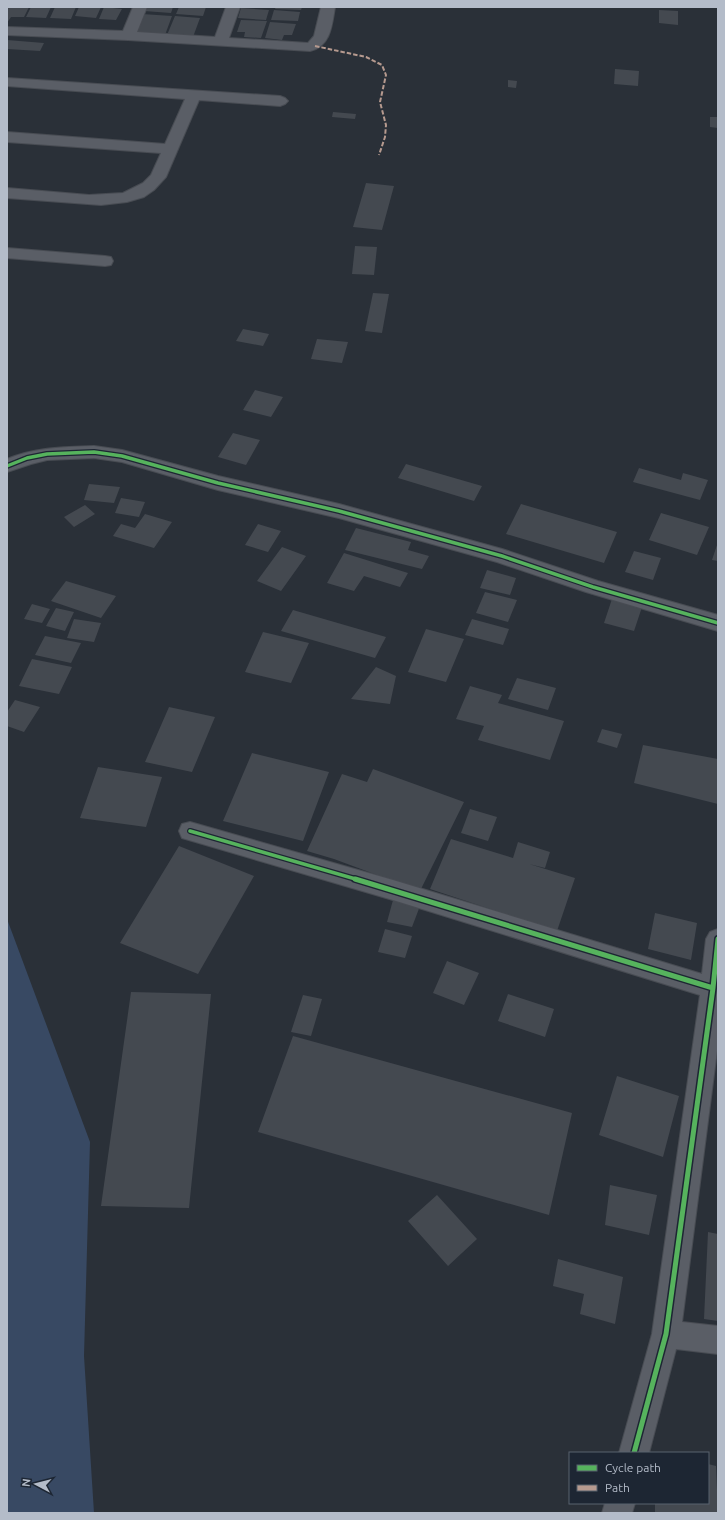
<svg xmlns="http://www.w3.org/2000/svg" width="725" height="1520" viewBox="0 0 725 1520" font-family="Ubuntu,sans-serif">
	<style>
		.water { fill: #384963 }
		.building { fill: #444950 }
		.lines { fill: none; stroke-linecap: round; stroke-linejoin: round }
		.minor-casing { stroke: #484c53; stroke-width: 2 }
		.minor { fill: #5a5e66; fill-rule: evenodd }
		.quiet { stroke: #b69a8f; stroke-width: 2; stroke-dasharray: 4.5 2; stroke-linecap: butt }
		.cycleway-far1-casing { stroke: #1d2633; stroke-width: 6 }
		.cycleway-casing { stroke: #1d2633; stroke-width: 8 }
		.cycleway-far1 { stroke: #56b35d; stroke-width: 3.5 }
		.cycleway { stroke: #56b35d; stroke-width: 5 }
	</style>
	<rect width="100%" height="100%" fill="#2a3038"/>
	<path class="water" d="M7,919L90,1142L84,1356L94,1513H7Z"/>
	<path class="building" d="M7,7H29L24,17H11L7,23Z
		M31,7H51L46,18L26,17Z
		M55,7H76L71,19L50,18Z
		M79,7H101L96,18L75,16Z
		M104,7L122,9L116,20L99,19Z
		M146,7H173L171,13L144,11Z
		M179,7H206L203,16L176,14Z
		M276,7H302L301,10L275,9Z
		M241,8L269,10L266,20L238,18Z
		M274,10L300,12L298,21L271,20Z
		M659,10L678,11V25L659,23Z
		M142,14L172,16L165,35L134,33Z
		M175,16L200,18L193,37L167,35Z
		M241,20L267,21L261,38L244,37L245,32H237Z
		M270,22L296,24L292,35H284L282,40L265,38Z
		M7,40L44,43L40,51L7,49Z
		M615,69L639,71L638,86L614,84Z
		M508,80L517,81L516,88L508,87Z
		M333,112L356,114L355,119L332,117Z
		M710,117H718V128L710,127Z
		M366,183L394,186L382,230L353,227Z
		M355,246L377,247L374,275L352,274Z
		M373,293L389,294L382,333L365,331Z
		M243,329L269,334L263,346L236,341Z
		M317,339L348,342L342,363L311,359Z
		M255,390L283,397L271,417L243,410Z
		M233,433L260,440L246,465L218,457Z
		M406,464L482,486L474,501L398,478Z
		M639,468L681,480L683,473L708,480L700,500L633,482Z
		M89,484L120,487L114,503L84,500Z
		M121,498L145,502L139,517L115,513Z
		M521,504L617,532L604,563L506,534Z
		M85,505L95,514L74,527L64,517Z
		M661,513L709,527L697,555L649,540Z
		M145,514L172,522L154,548L113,536L121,524L135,528Z
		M258,524L281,531L268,552L245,545Z
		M356,528L411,542L408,550L429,556L422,569L345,550Z
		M718,542V561L712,560Z
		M282,547L306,556L281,591L257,581Z
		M634,551L661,558L653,580L625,572Z
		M344,553L408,573L400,587L364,576L354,591L327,583Z
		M487,570L516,578L510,595L480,588Z
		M66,581L116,596L101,618L51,601Z
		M485,592L517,600L508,622L476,613Z
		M613,596L643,604L634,631L604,623Z
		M32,604L50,609L42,623L24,619Z
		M56,608L74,612L65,631L46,626Z
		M293,610L386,637L375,658L281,631Z
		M74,619L101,623L94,642L67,638Z
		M472,619L509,629L503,645L465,635Z
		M426,629L464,639L446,682L408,672Z
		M263,632L309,643L291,683L245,672Z
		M45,636L81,643L71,663L35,655Z
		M32,659L72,667L59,694L19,686Z
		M376,667L396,676L390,704L351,699Z
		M517,678L556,688L548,710L508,699Z
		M470,686L502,695L498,703L564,721L550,760L478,740L484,726L456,719Z
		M15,700L40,707L24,732L7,726V712Z
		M169,707L215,717L192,772L145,762Z
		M602,729L622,734L617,748L597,742Z
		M643,745L718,759V804L634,783Z
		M252,753L329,772L303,841L223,821Z
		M98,767L162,777L146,827L80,818Z
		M373,769L464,802L420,891L334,859L307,851L342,774L367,782Z
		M470,809L497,817L488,841L461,833Z
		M451,839L513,858L518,842L550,852L545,868L529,864L575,878L557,931L430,889Z
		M179,846L254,876L198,974L120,943Z
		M393,900L420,906L412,927L387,922Z
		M655,913L697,923L691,960L648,949Z
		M385,929L412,936L405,958L378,952Z
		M447,961L479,973L464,1005L433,993Z
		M131,992L211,994L189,1208L101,1206Z
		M508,994L554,1009L545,1037L498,1021Z
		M303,995L322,999L311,1036L291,1032Z
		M293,1036L572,1113L549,1215L258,1132Z
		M617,1076L679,1096L663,1157L599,1135Z
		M610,1185L657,1195L649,1235L605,1225Z
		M437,1195L477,1239L448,1266L408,1221Z
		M708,1232L718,1234V1321L704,1319Z
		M558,1259L623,1277L615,1324L580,1314L584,1294L553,1286Z
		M708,1464L716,1466L718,1513H655V1503H708Z"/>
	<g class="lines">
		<g class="minor-casing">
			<path id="minor" d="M133,7H147L137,32L215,37L226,7H240L229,38L308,43L314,36L321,7H335C332,25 331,46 310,51L128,40L7,35V27L123,31Z
				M7,78L280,96L285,98L288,101L285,104L280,106L199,100L166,177L154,190L144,197L127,202L101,205L7,198V188L89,195L123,193L143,183L151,175L161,153L7,142V132L165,144L185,99L7,86Z
				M7,248L105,256L111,257L113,261L111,265L105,266L7,258Z
				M94,446L122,450L218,476L339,504L502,549L598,581L718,615V631L586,592L497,562L339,518L218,490L122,462L94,458L47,460L31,464L7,472V459C36,447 64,447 94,446Z
				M190,822L393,880L702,974L706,939L710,932L718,929V1043L682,1322L718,1326V1354L676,1349L649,1453H619L652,1334L700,995L393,900L182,838L179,831L182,824Z
				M605,1503H635L632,1513H602Z"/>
		</g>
		<use href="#minor" class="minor"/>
		<path class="quiet" d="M315,46L366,57L382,65L386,75L380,102L386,125L385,137L379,155"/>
		<g class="cycleway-far1-casing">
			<path id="cycleway-far1" d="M7,466L27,458L47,454L94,452L122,456L218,483L339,511L502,556L593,587L718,623
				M190,831L359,880"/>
		</g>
		<g class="cycleway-casing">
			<path id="cycleway" d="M355,879L713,988
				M634,1453L666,1334L713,988L718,939"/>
		</g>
		<use href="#cycleway-far1" class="cycleway-far1"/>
		<use href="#cycleway" class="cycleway"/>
	</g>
	<rect width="725" height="1520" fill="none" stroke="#b4bcc9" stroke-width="16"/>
	<rect x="569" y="1452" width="140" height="52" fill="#1d2633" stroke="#59626f"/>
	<rect x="577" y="1465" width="20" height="6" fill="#56b35d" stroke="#59626f"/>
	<text x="605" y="1472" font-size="12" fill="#b4bcc9">Cycle path</text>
	<rect x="577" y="1485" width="20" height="6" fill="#b69a8f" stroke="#59626f"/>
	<text x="605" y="1492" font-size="12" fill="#b4bcc9">Path</text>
	<g transform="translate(36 1484) rotate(277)" stroke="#1d2633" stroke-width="3" paint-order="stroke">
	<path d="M0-3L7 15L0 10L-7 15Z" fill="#b4bcc9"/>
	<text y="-6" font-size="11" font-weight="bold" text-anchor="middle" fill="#b4bcc9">N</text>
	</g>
</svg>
